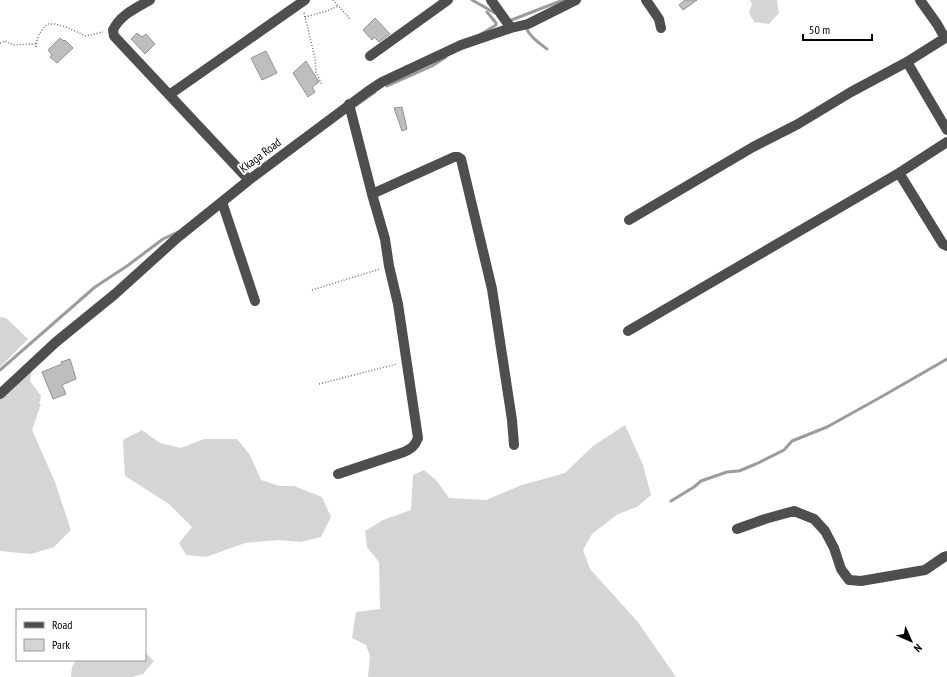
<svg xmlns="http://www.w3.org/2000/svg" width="947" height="677" viewBox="0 0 947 677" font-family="'PT Sans Narrow',sans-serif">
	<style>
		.green { fill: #d5d5d5 }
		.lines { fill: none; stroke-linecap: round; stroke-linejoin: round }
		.stream { stroke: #9c9c9c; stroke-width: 3 }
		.building { fill: #bebebe; stroke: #929292 }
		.path { stroke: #707070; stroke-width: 1.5; stroke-dasharray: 1 2; stroke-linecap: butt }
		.minor { stroke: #4e4e4e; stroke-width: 10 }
		.labels { text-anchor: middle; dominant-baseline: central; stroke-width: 4; stroke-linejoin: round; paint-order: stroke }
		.street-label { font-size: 12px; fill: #000; stroke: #fff }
	</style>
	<rect width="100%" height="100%" fill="#fff"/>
	<path class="green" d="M750,0H777L779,13L769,24L754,22L749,13L752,4Z
		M0,317L6,318L28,339L0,367Z
		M33,363L30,381L41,396L39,404H41L32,430L55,482L71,530L54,547L31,554L0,551V391Z
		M625,425L643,465L651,495L637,507L618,514L592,534L583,550L590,569L637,621L676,677H368L370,656L366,645L352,638L356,612L380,609L379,562L367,547L365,531L383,520L411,510L413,475L424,470L437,481L449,498L486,500L522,485L565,473L593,446Z
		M142,430L160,443L181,448L204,439H237L250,455L261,480L280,486H294L322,497L331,517L321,537L301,542L279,540L245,543L206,557L186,555L179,543L192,527L169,504L125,476L123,440Z
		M145,652L154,661L143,674L132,677H71L72,667L76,660H145Z"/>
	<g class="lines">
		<path class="stream" d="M472,0L495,13
			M509,21L563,0
			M526,27C529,36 539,43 547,49
			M481,34L496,25V23L487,12
			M387,86L432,66L446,57
			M355,106L375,92
			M0,370L95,287L127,266L163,239L178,232
			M671,501L694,487L701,481L727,472L739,471L756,464L784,450L792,441L827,427L881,397L947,359"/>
	</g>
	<path class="building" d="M685,0H697L683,10L679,5Z
		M375,18L390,34L379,42L374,37L372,40L363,30Z
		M137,33L142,37L146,34L155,44L145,54L131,39Z
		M60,38L64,41L65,40L73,48L57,63L50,57L52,55L48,50Z
		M266,51L277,73L262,80L251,58Z
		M306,61L319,82L312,87L315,92L308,97L293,73Z
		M402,107L407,129L402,131L394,108Z
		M70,359L76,379L62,385L66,394L53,399L42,372L62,364L61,362Z"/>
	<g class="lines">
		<path class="path" d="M333,0L351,20
			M304,13L315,58L316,72L322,85
			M305,17L327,11L338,6
			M0,43L5,41L13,45L37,44
			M36,47C37,36 40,31 48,24H55L66,27L86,36L103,32
			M312,290L380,269
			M319,384L397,364"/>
		<path class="minor" d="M150,0C136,8 120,15 113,30L114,36L249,180
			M491,0L511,28
			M646,0L659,19L661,28
			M920,0L937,24L945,38L947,37
			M370,56L448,0
			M907,62L947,130
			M169,95L305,0
			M899,173L943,244L947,246
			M372,194L454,157H458L461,159L492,289L512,420L514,445
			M222,202L255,301
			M629,220L753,147L798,124L851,92L907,62L945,38
			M628,331L899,173L947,142
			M0,394L56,342L115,294L177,238L249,180L367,92L382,82L461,45L511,28L528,24L576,0
			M338,474L404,452C411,449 415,446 418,438L398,304L389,266L385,239L372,194L349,104
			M737,529L765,519L794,511L814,519L825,531L834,548L841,569L849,580L861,581L925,570L944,557L947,556"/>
	</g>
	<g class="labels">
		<g class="street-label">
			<text transform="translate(260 155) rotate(-37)">Kkaga Road</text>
		</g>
	</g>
	<rect x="16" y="609" width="130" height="52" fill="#ffffff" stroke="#999999"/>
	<rect x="24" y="622" width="20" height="6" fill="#4e4e4e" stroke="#999999"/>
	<text x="52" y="629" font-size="12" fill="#000000">Road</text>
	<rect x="24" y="639" width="20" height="12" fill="#d5d5d5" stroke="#999999"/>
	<text x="52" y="649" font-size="12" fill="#000000">Park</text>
	<g transform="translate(911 641) rotate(135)" stroke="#ffffff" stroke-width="3" paint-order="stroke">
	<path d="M0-3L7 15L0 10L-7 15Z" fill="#000000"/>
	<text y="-6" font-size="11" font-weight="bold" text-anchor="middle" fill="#000000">N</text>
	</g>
	<path d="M803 34v6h69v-6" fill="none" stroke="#000000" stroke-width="2"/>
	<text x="809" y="34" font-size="12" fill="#000000" stroke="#ffffff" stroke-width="3" paint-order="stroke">50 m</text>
</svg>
